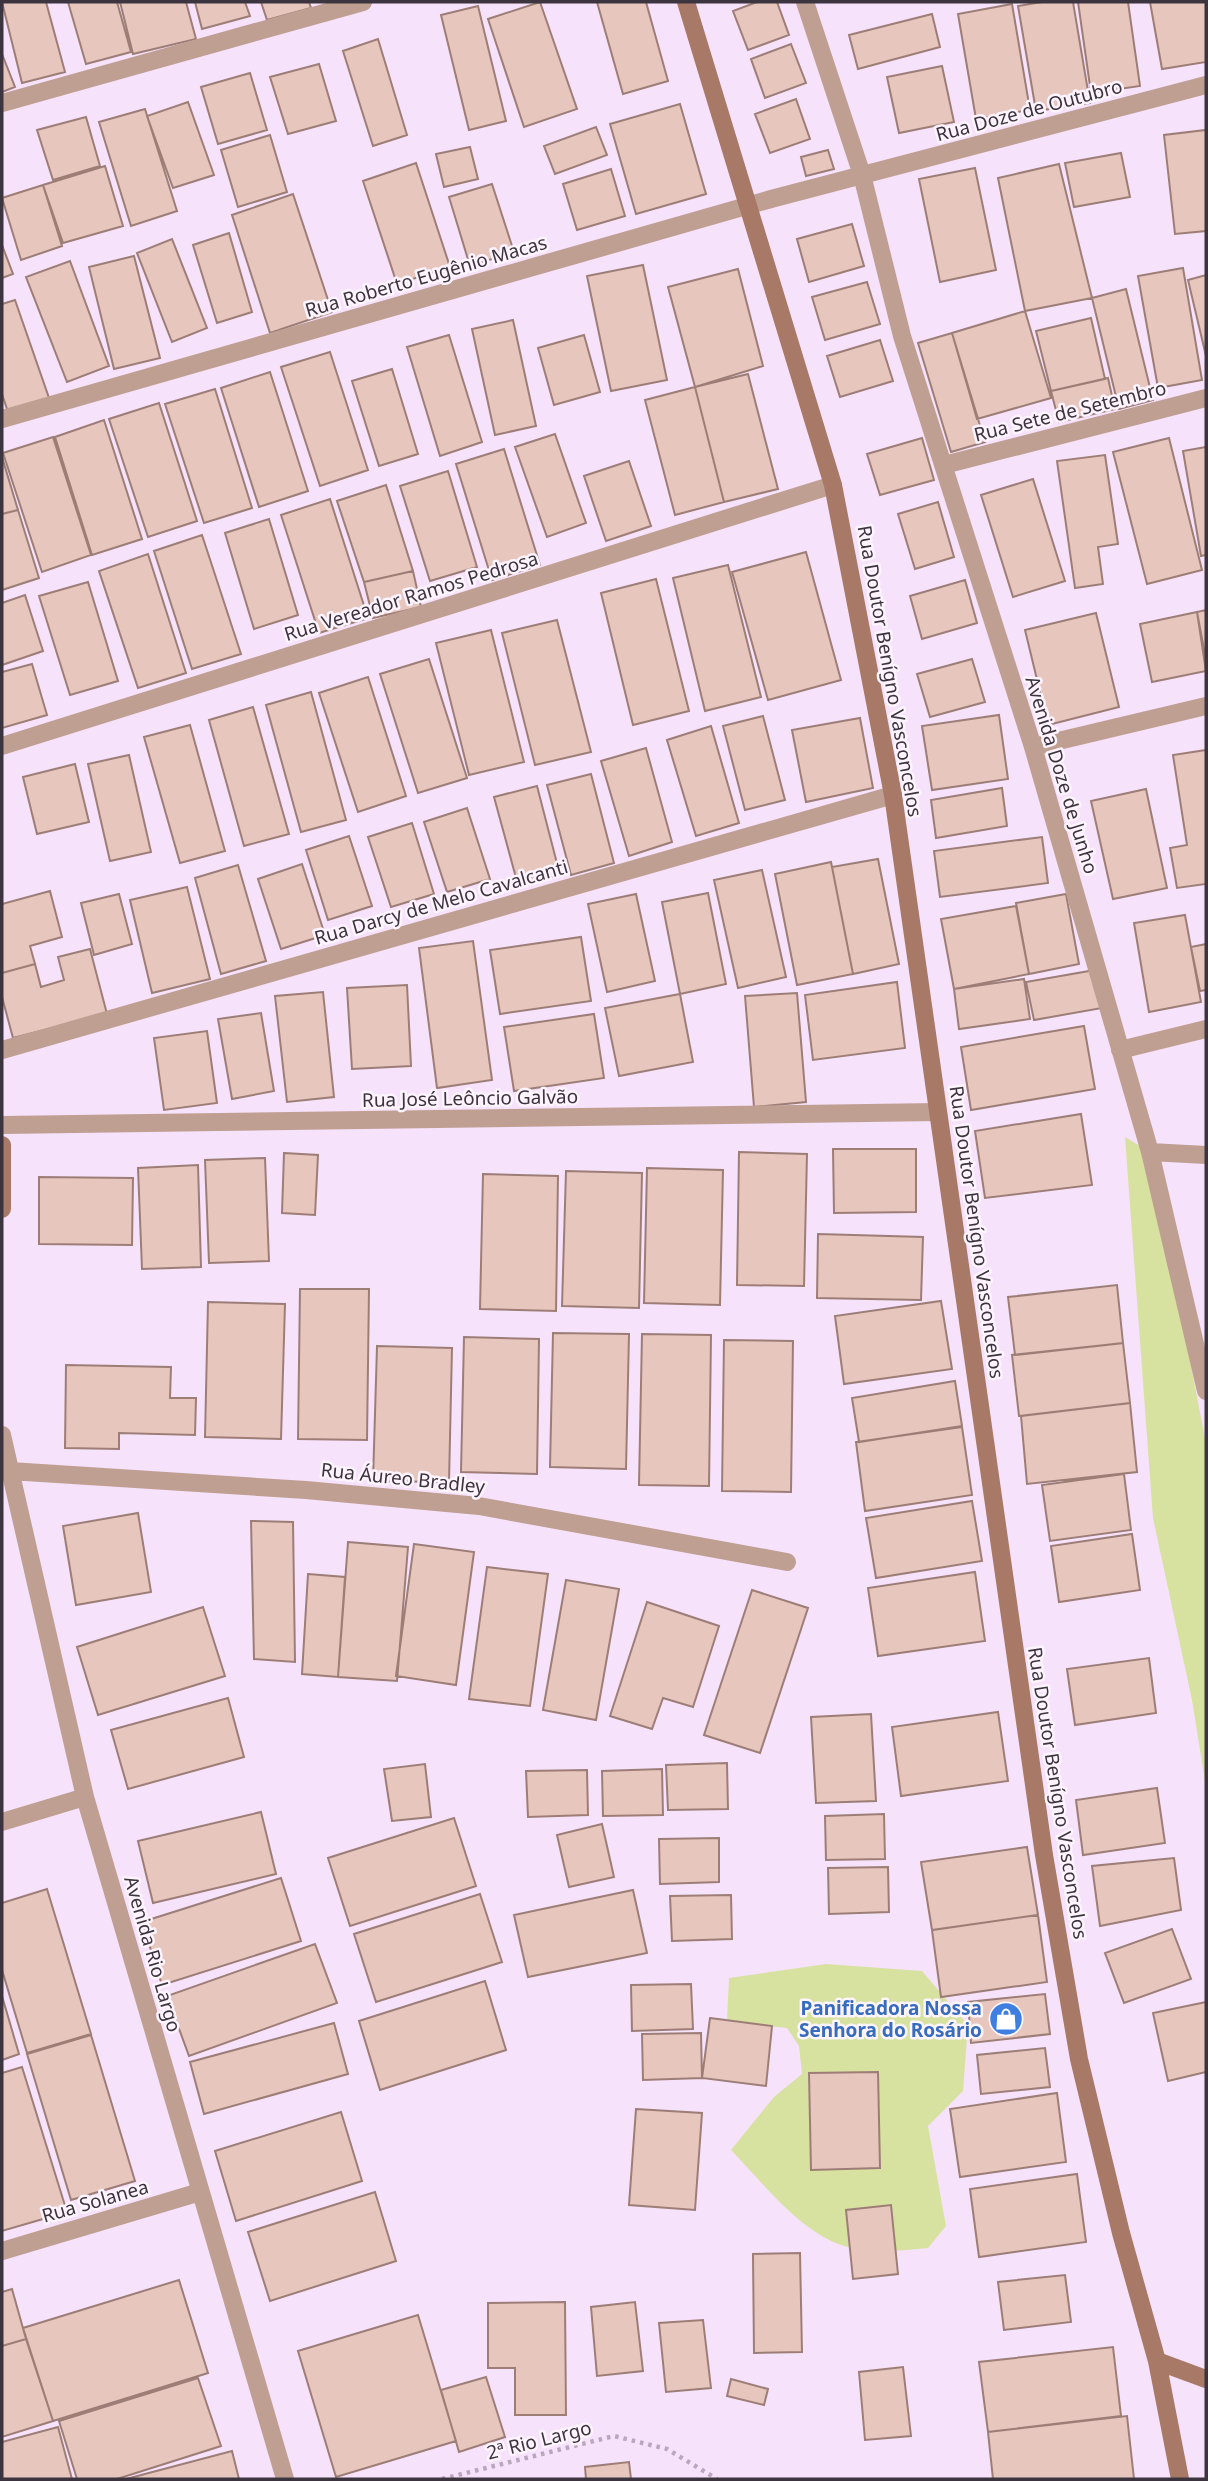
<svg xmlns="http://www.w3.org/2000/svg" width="1208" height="2481" viewBox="0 0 1208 2481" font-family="'Noto Sans',sans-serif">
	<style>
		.green { fill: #d7e1a0 }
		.building { fill: #e7c6be; stroke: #9d7e77; stroke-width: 2 }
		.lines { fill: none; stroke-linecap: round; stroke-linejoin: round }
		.path { stroke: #b8a8bc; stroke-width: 4.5; stroke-dasharray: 3.5 5; stroke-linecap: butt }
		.street { stroke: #bf9f92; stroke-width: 18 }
		.secondary { stroke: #a87967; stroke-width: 18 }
		.labels { text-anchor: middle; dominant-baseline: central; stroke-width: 5; stroke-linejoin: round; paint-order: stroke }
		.street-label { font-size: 19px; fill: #3c343e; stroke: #fdf4fe }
		.shop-label { font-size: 19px; font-weight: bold; fill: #366cbe; stroke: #fdf4fe; text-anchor: end }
	</style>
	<rect width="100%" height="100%" fill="#f7e2fb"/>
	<path class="green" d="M1125,1137L1150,1152L1206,1444V1787L1192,1700L1153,1518Z
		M826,1964L922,1971L968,2025L963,2091L928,2126L946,2226L928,2248C897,2251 860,2255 831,2241C792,2222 761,2181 731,2150L774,2097L802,2074L799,2046L787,2028L727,2022L729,1978Z"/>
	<path class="building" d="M2,2H46L65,72L22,83Z
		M68,2H117L131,52L86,64Z
		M120,2H186L196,39L133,54Z
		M195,2H245L250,16L202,29Z
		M261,2H309L311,8L267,20Z
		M540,2L577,109L524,127L488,19Z
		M597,2H646L668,81L623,94Z
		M757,2H777L789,35L748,50L733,11Z
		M1042,2H1073L1090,103L1036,111L1018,6Z
		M1078,2H1128L1140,86L1091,93Z
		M1150,2H1206V62L1162,69Z
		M1012,4L1030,110L976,119L958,14Z
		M478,6L506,121L469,130L441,15Z
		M932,14L940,47L858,69L849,35Z
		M378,39L407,135L373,146L343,51Z
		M791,44L806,83L765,98L751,59Z
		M2,54L15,87L2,92Z
		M319,64L336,121L288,134L270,77Z
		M942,66L954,122L899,133L887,77Z
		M250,73L267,130L218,144L201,87Z
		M796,99L810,139L770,153L755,114Z
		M188,102L214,175L173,188L147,116Z
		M680,104L706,194L636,214L610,124Z
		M145,109L177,211L131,226L99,122Z
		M86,117L100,166L53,180L37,130Z
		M596,127L607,155L555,174L544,146Z
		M1206,130V231L1175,234L1164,135Z
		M270,135L287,192L238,207L221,150Z
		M470,147L478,179L444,187L436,154Z
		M828,150L834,169L806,176L801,157Z
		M1121,153L1130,197L1074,207L1065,163Z
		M416,163L450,267L397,284L363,181Z
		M1059,164L1092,298L1025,311L998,178Z
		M105,166L123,226L63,243L43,185Z
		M975,168L996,270L940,282L919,179Z
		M611,169L625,216L577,230L563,184Z
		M492,184L514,252L470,266L449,197Z
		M43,185L62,246L21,260L2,198Z
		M293,194L332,312L270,333L232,215Z
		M852,224L864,266L809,282L797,239Z
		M229,233L252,312L217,323L193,245Z
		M172,239L207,328L172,342L137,253Z
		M2,245L13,274L2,278Z
		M134,256L160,358L114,369L89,267Z
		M70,261L109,366L67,382L26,277Z
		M643,265L667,380L611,391L587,276Z
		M1183,268L1202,380L1158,388L1138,276Z
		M738,269L763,366L695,387L668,287Z
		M1206,275V356L1188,280Z
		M867,282L880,324L825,340L812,297Z
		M1126,289L1153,400L1119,409L1092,298Z
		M15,300L49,398L8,412L2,394V304Z
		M1025,311L1051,398L977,419L952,333Z
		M1091,318L1105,379L1051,391L1036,331Z
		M513,320L536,426L495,435L472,329Z
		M952,333L985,442L951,452L918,343Z
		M449,335L482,442L440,456L407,347Z
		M584,335L600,392L554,405L538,348Z
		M880,340L893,381L840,397L827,356Z
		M330,352L368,470L320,486L281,367Z
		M392,369L418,454L379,466L352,381Z
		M270,372L308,491L259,507L221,388Z
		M748,374L778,489L724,502L695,387Z
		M1108,378L1115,409L1059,422L1051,391Z
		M695,387L724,502L675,515L645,400Z
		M215,389L252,508L204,523L165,404Z
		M159,403L197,521L148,537L109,419Z
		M104,420L142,539L92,555L55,437Z
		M555,434L586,523L547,537L515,447Z
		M53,437L91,555L42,572L3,453Z
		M922,438L934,480L880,495L867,454Z
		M1169,438L1202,570L1147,584L1113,452Z
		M1206,447V555L1201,556L1183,451Z
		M504,449L540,565L492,580L456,464Z
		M1105,455L1118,544L1098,547L1103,584L1075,588L1057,461Z
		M2,457L18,510L2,514Z
		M629,461L651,526L606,541L584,476Z
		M448,471L477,567L430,581L400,486Z
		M1033,479L1065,581L1013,597L981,495Z
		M386,485L413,571L364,582L337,501Z
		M330,499L368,618L319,633L281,515Z
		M938,502L954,557L915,569L898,514Z
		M18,510L39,578L2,590V514Z
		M269,519L298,615L254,629L225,533Z
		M202,535L241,654L192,669L154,551Z
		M806,552L841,680L768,700L732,572Z
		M148,554L186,673L138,688L99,571Z
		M728,565L761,697L705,711L673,578Z
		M413,571L421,607L373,618L364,582Z
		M656,579L689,711L633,725L601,593Z
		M965,580L977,623L922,639L910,596Z
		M88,582L118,681L70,695L39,596Z
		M25,595L43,651L2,665V603Z
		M1206,610V660L1197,612Z
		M1197,612L1206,671L1152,682L1140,624Z
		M1096,613L1119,707L1048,725L1025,630Z
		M557,620L591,752L535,765L502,633Z
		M491,630L524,762L469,775L436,643Z
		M429,659L467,778L418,793L380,674Z
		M972,659L985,702L930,717L917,674Z
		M32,664L47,715L2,728V672Z
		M368,677L406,796L358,812L319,693Z
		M311,692L346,820L301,832L266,705Z
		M253,707L289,834L244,846L209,720Z
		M999,715L1008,779L932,790L922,726Z
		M763,716L785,800L745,810L723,726Z
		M860,718L873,788L806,802L792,730Z
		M190,725L225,851L180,863L144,737Z
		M711,726L739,823L696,836L667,740Z
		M646,748L672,842L629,856L601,761Z
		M1206,750V884L1177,888L1170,848L1187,845L1173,755Z
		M129,755L151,852L110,861L88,764Z
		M75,764L89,822L37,834L23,777Z
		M591,774L614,863L571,875L547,785Z
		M537,786L560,875L518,885L494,797Z
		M1002,788L1007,826L936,838L931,800Z
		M1146,789L1167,888L1113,899L1091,801Z
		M467,808L490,879L447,892L424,822Z
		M412,823L434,894L391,907L368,837Z
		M349,836L372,906L328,920L306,850Z
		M1042,837L1048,883L940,897L934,851Z
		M878,859L899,964L853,974L832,867Z
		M831,862L853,974L797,985L775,874Z
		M302,864L325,935L281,949L258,879Z
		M238,865L266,961L221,974L195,878Z
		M762,870L786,977L738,988L714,880Z
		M187,887L210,979L152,993L130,900Z
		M50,891L62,937L30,946L35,964L2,973V904Z
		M708,893L726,984L680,994L662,902Z
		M119,894L132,944L94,955L81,903Z
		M636,894L655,981L607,992L588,904Z
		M1066,894L1079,964L1029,974L1016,903Z
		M1016,906L1029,974L954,989L941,919Z
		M1185,915L1201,1002L1149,1012L1134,923Z
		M581,937L591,1001L500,1014L490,950Z
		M473,941L492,1080L437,1088L419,948Z
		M1206,944V990L1200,991L1191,947Z
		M90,949L107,1014L13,1038L2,997V973L35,964L41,987L64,980L58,957Z
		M1095,970L1102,1008L1034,1020L1026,982Z
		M1024,979L1030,1019L959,1029L954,989Z
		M897,982L905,1048L813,1060L805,995Z
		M407,985L411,1066L352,1069L347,988Z
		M323,992L334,1097L287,1102L275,996Z
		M797,993L806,1102L754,1107L745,996Z
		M680,994L693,1062L619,1076L605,1008Z
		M261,1013L274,1091L232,1099L218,1019Z
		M594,1014L604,1078L514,1091L504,1027Z
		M1084,1026L1095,1089L971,1110L961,1047Z
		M207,1031L217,1103L164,1110L154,1038Z
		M1081,1114L1092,1185L985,1198L975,1131Z
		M833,1149H916V1212L834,1213Z
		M739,1152L807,1154L804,1286L737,1285Z
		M284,1153L318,1155L315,1215L282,1213Z
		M265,1158L269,1261L209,1263L205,1160Z
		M198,1165L201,1267L142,1269L138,1168Z
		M647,1168L723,1170L720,1305L644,1303Z
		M566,1171L642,1173L639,1308L562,1306Z
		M483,1174L558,1176L556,1311L480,1309Z
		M39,1177L133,1178L132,1245L39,1244Z
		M818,1234L923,1237L921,1300L817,1298Z
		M1117,1285L1123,1343L1015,1355L1008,1297Z
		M300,1289H369L367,1440L298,1439Z
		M941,1301L952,1369L844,1384L835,1316Z
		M208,1302L285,1304L281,1439L205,1437Z
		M553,1333L629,1334L626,1469L550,1467Z
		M642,1334L711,1335L709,1486L639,1485Z
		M464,1337L539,1339L537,1474L461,1472Z
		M724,1340L793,1341L791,1492L722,1491Z
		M1123,1343L1130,1403L1019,1416L1012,1355Z
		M377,1346L452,1348L449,1482L373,1481Z
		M66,1365L171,1367L170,1398H196L195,1435L119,1433V1449L65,1448Z
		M955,1381L962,1426L859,1442L852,1398Z
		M1130,1403L1137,1472L1027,1484L1021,1416Z
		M962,1427L972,1495L865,1511L856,1442Z
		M1124,1474L1131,1530L1050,1541L1042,1485Z
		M972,1501L982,1561L876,1578L866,1518Z
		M138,1513L151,1592L76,1605L63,1526Z
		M251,1521L293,1522L295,1662L254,1659Z
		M1132,1534L1140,1590L1059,1602L1051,1546Z
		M348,1542L408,1547L397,1681L338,1677Z
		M414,1544L474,1552L456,1685L396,1676Z
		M487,1567L548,1574L530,1706L469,1699Z
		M975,1572L985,1641L878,1656L868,1588Z
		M308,1574L345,1577L338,1677L302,1674Z
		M566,1580L619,1589L596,1720L543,1710Z
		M752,1590L808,1608L760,1753L704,1735Z
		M647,1602L719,1626L693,1707L663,1698L652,1729L610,1716Z
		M203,1607L225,1676L98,1715L77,1647Z
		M1149,1658L1156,1713L1075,1725L1067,1669Z
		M228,1698L244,1757L128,1789L111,1730Z
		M998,1712L1008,1781L901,1796L892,1727Z
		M871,1714L876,1801L816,1803L811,1717Z
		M727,1763L728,1809L668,1810L666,1765Z
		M425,1764L431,1817L392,1821L384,1769Z
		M662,1769L663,1815L603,1816L602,1771Z
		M587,1770L588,1815L528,1817L526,1771Z
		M1157,1788L1165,1843L1083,1855L1076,1800Z
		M261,1812L276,1874L153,1903L138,1841Z
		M884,1814L885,1859L826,1860L825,1816Z
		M454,1818L476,1886L350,1926L328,1858Z
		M602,1824L614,1877L569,1887L557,1835Z
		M719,1838V1882L660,1884L659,1839Z
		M1027,1847L1038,1915L932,1930L921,1862Z
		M1174,1858L1181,1910L1100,1926L1092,1866Z
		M888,1867L889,1912L829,1914L828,1868Z
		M281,1878L301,1941L162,1985L142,1922Z
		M47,1889L91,2034L27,2053L2,1970V1903Z
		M633,1890L647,1953L528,1977L514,1915Z
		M480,1894L502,1962L376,2002L354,1934Z
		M731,1895L732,1939L672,1941L670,1896Z
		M1038,1915L1047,1982L941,1997L932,1930Z
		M1172,1929L1191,1979L1124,2003L1105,1953Z
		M315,1944L337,2003L189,2056L167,1996Z
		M485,1981L506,2050L380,2090L359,2021Z
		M691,1984L693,2029L632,2031L631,1985Z
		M1045,1994L1050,2034L971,2043L968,2002Z
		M2,1996L19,2054L2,2060Z
		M1206,2002V2072L1168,2081L1153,2013Z
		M710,2018L772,2026L766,2086L702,2078Z
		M334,2023L348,2074L204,2114L190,2062Z
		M701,2033L702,2078L643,2080L642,2034Z
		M91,2035L135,2181L71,2200L27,2054Z
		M1045,2048L1050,2087L981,2094L977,2055Z
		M22,2067L67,2212L2,2231V2073Z
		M878,2072L880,2168L811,2170L809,2073Z
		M1057,2093L1066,2162L960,2177L950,2109Z
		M636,2109L702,2113L695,2210L629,2205Z
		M341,2112L362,2181L236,2221L215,2151Z
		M1077,2174L1086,2242L979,2257L970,2189Z
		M375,2192L396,2261L270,2301L248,2232Z
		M891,2205L898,2274L853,2279L846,2210Z
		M800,2253L802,2352L754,2353L753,2254Z
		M1065,2275L1071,2322L1004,2330L998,2282Z
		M179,2280L208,2373L53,2421L23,2328Z
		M12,2289L26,2339L2,2346V2292Z
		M565,2302L566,2415H515V2368H488V2303Z
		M635,2302L643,2371L597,2376L591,2307Z
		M418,2315L456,2441L336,2477L298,2351Z
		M703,2320L711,2388L666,2392L659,2323Z
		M26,2339L53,2421L2,2437V2346Z
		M1113,2347L1121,2416L988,2432L979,2362Z
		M903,2367L911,2436L865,2440L859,2372Z
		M486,2377L505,2437L459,2452L441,2390Z
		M198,2378L221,2446L117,2479H77L59,2421Z
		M731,2379L768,2389L764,2405L727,2396Z
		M1127,2416L1134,2479H993L988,2432Z
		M58,2427L72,2479H2V2442Z
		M232,2451L239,2479H126Z
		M629,2462L631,2479H586L585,2467Z"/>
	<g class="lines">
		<path class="path" d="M442,2479L614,2436L667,2449L717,2479"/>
		<path class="street" d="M805,2L862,175L902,336L1033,747L1150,1152L1206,1391
			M2,103L363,2
			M2,419L771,199L1206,85
			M944,465L1206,398
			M2,746L833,485
			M1033,747L1206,706
			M2,1050L893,795
			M1120,1050L1206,1029
			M2,1125L938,1112
			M1150,1152L1206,1155
			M2,1435L85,1797L285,2479
			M10,1471L306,1490L479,1506L787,1562
			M2,1822L85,1797
			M2,2251L200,2192"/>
		<path class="secondary" d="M686,2L833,485L893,795L1044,1855L1079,2059L1121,2233L1157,2361L1180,2479
			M2,1145V1209
			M1157,2361L1206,2379"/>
	</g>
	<defs>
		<g id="shop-disc" transform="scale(1.75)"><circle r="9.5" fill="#3f7fe0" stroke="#fdf4fe"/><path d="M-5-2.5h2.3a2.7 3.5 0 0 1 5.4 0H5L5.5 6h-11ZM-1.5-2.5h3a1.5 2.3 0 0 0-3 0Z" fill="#fff"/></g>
	</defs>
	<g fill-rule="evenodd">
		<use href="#shop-disc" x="1006" y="2019"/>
	</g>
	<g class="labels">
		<g class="street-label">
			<text transform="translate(1029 110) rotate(-15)">Rua Doze de Outubro</text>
			<text transform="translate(426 276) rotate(-16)">Rua Roberto Eugênio Macas</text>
			<text transform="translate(1070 411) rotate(-14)">Rua Sete de Setembro</text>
			<text transform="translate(411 596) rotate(-17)">Rua Vereador Ramos Pedrosa</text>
			<text transform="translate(890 671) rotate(80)">Rua Doutor Benígno Vasconcelos</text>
			<text transform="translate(1062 775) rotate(73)">Avenida Doze de Junho</text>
			<text transform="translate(441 902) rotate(-16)">Rua Darcy de Melo Cavalcanti</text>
			<text transform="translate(470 1098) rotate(-1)">Rua José Leôncio Galvão</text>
			<text transform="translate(977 1232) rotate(82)">Rua Doutor Benígno Vasconcelos</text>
			<text transform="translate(403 1478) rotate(6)">Rua Áureo Bradley</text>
			<text transform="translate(1058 1793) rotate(81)">Rua Doutor Benígno Vasconcelos</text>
			<text transform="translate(153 1954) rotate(74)">Avenida Rio Largo</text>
			<text transform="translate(95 2201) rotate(-16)">Rua Solanea</text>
			<text transform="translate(539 2440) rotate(-14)">2ª Rio Largo</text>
		</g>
		<g class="shop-label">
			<text x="982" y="2008">Panificadora Nossa<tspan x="982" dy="22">Senhora do Rosário</tspan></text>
		</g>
	</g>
	<rect width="1208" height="2481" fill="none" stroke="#3c343e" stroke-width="7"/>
</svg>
